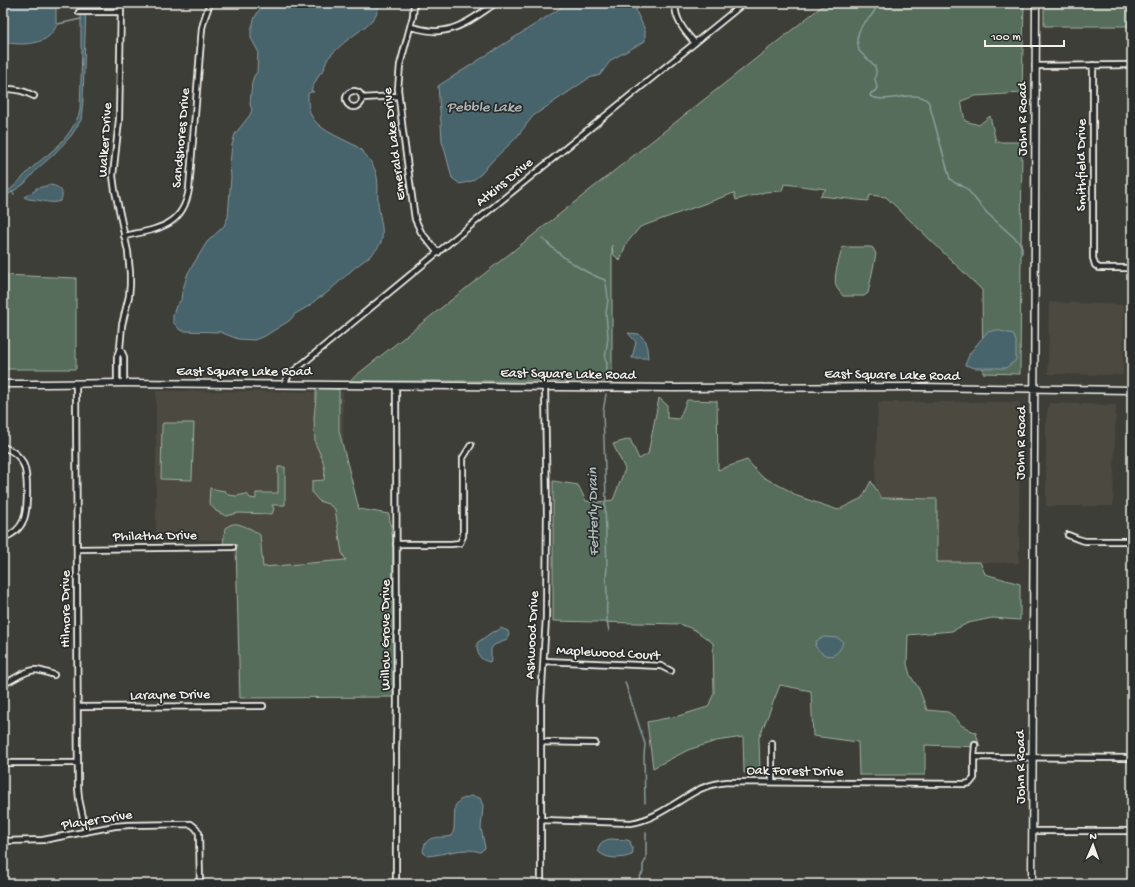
<svg xmlns="http://www.w3.org/2000/svg" width="1135" height="887" viewBox="0 0 1135 887" font-family="'Gochi Hand',sans-serif">
	<style>
		.built { fill: #4c4941 }
		.green { fill: #556d5a; stroke: #a4afa1 }
		.water { fill: #47636c; stroke: #8c9c9e }
		.lines { fill: none; stroke-linecap: round; stroke-linejoin: round }
		.stream { stroke: #8c9c9e; stroke-width: 1.5 }
		.street-casing { stroke: #f4f1e8; stroke-width: 8 }
		.secondary-casing { stroke: #f4f1e8; stroke-width: 9 }
		.street { stroke: #2a2d2e; stroke-width: 4.5 }
		.secondary { stroke: #2a2d2e; stroke-width: 6 }
		.labels { text-anchor: middle; dominant-baseline: central; stroke-width: 3.5; stroke-linejoin: round; paint-order: stroke }
		.street-label { font-size: 14px; fill: #f4f1e8; stroke: #2a2d2e }
		.water-label { font-size: 15px; font-style: italic; fill: #afb8b6; stroke: #2a2d2e }
	</style>
	<rect width="100%" height="100%" fill="#3e3e39"/>
	<filter id="ink" filterUnits="userSpaceOnUse"><feTurbulence type="fractalNoise" baseFrequency=".025" numOctaves="2"/><feDisplacementMap in="SourceGraphic" scale="8" xChannelSelector="R" yChannelSelector="G"/><feConvolveMatrix kernelMatrix="1 2 1 2 8 2 1 2 1" color-interpolation-filters="sRGB"/></filter>
	<g filter="url(#ink)">
		<path class="built" d="M1049,302L1124,305L1123,375L1048,374Z
			M156,391L343,392L344,540H393L394,698H238L236,540H156Z
			M878,402H1020L1019,563L937,562V500L875,498Z
			M1049,403L1116,405L1113,506H1046V419Z"/>
		<path class="green" d="M826,3H1024L1022,93L975,96L961,101L965,121L979,125L990,116L996,142H1022L1020,374L983,373L982,290L886,197L870,195L868,201L820,196L826,189L784,184L782,191L765,192L736,200L734,193L640,227L626,244L620,261L613,254L612,245V371L608,381H349Z
			M1044,3H1132V26H1044Z
			M844,247H871L873,248L876,254L868,293L864,296H843C841,293 837,289 836,286C833,275 840,259 842,248Z
			M3,275L76,278V369H3Z
			M316,388L339,389V431L359,509L389,514L393,540V697L240,698L236,546L223,544L225,528C234,522 237,523 246,527C252,529 255,531 260,535L263,567L346,560L342,553L335,509L328,504L319,501L312,493V481L324,480L325,470L322,458L315,443L314,418L316,398Z
			M659,398L667,405V418L679,419L687,400L717,401L718,470L747,460L761,476L790,491L797,496L838,510L862,498L871,481L881,498L937,499V562H980L985,574L1020,584V620L992,618L968,623L952,631L908,635L907,664L910,675L919,689L927,710L948,712L955,717L961,725L976,733L980,747L925,745V775H859L858,742L813,736L811,691L780,685L759,738L760,773H744L743,737L716,741L688,750L653,768L647,722L678,716L708,707L714,693L713,643L695,630L680,624L553,621V481L578,485L586,501L598,502L613,500L625,469L613,444L630,439L639,459L648,454Z
			M163,423H194L192,480L161,479L162,425Z
			M278,467H285V505H272L274,509L272,514L238,513L226,516L216,511L209,503L210,488H212L213,489L225,491L228,495L236,496L247,494L250,498L256,499V493H278Z"/>
		<path class="water" d="M3,3H56V23L58,24C55,27 54,31 51,34C41,46 17,45 3,42Z
			M81,3H86L83,100L81,120L71,136L54,154L37,169L24,184L3,198V194C16,187 22,177 33,167C39,161 46,157 52,151C62,144 78,123 80,110L82,49L81,48Z
			M266,3H379C379,19 362,29 350,38C343,43 336,50 330,56C327,58 326,64 324,67L325,68L322,72L320,73L312,88L311,90L314,92H310L308,94C308,101 308,108 311,115C317,129 339,137 352,144C360,147 369,158 373,166C380,178 377,189 378,201C378,212 384,228 382,238C380,252 362,261 352,270C344,277 337,284 329,291L323,296L318,298L309,306L295,314L289,321L276,329L265,336L254,340L238,339L220,332L184,331L180,330L173,322V315L176,306L181,300L182,292L188,273L207,242L224,226L228,217L231,177L230,164L232,145L235,134L250,115L252,110L250,104L252,82L254,76L257,72L258,51L251,38V30L255,17L260,9Z
			M567,3H639L636,11L645,30V41L611,60L600,75L589,78L533,116L516,138L492,161L481,174L472,181L460,184L452,178L444,147L442,142L441,123L438,86L556,11Z
			M50,185C59,186 66,192 60,201C52,204 45,201 37,200C31,199 29,200 24,197L36,190V188H38Z
			M996,330L1013,334L1016,341V360L1006,368H975L965,365L970,353L987,332Z
			M628,333L639,334L646,341L648,358H632L636,342Z
			M501,628L508,631L509,634L507,640L494,645L491,649V659L490,662C479,660 477,654 477,643L492,632L497,631Z
			M824,637L838,638L843,642C838,659 825,660 815,646L816,641Z
			M471,796L480,798L483,806L481,828L485,848L480,852C464,846 444,855 427,856L423,852C425,833 439,839 452,836L454,829L455,806L460,800Z
			M610,839L627,840L630,841L633,851L632,855C621,859 606,860 598,851C599,843 602,841 610,839Z"/>
		<g class="lines">
			<path class="stream" d="M875,4V10L871,16L863,24L859,31L857,39L859,51L875,66L876,71L875,79L877,88L875,91L871,93L870,96C884,104 907,92 921,97C925,98 927,100 929,103L950,179L955,183L961,185L967,189L986,212L1019,242L1022,247V253
				M58,24L81,19
				M12,192L14,194
				M542,238C546,241 549,245 554,249C567,261 588,274 605,280L607,289L608,300L606,313L608,337L605,359L607,363L606,381
				M606,394L603,412L606,498L605,504L607,569C605,578 607,586 607,595C607,610 605,616 609,631
				M625,682L645,744L644,756L645,803
				M636,884L643,872V865L646,859V832"/>
			<g class="street-casing">
				<path id="street" d="M414,3L413,16L400,65L398,89L403,132L415,219L421,232L438,253
					M675,3C675,20 684,31 695,43
					M79,12H121
					M411,27C420,29 429,32 439,31C460,30 479,14 496,3
					M1093,65V258L1095,265L1099,268H1132
					M1035,66L1132,65
					M3,89C16,89 22,90 34,96
					M346 99a8 8 0 1 1 16 0a8 8 0 1 1-16 0Z
					M362,98L398,96
					M124,236C156,229 183,228 189,189L202,28L205,17L210,3
					M120,348L124,357V383
					M117,383V357L120,348L122,325L129,296L130,285V273L128,252L115,191L113,176L119,120L121,3
					M76,384L78,787L79,799L86,832
					M284,384L289,375L443,248L744,3
					M396,385L397,703L396,749V884
					M3,447C26,455 27,471 27,492C27,513 26,530 3,538
					M1068,535L1078,539L1085,541H1132
					M396,544H451L460,543L463,536V458L471,445
					M77,549L233,547
					M544,661L661,666L671,671
					M3,684C14,680 23,671 35,670C41,670 48,673 54,675
					M78,707L263,706
					M541,742L595,743
					M772,743V782
					M974,757L975,745
					M3,763H78
					M542,820L631,823C657,819 678,800 700,789C709,785 718,783 727,782L965,784L970,783L974,778V757L1132,758
					M1032,831H1132
					M3,841L43,840L115,826L129,825L191,824L196,828L199,833L200,884
					M541,884V701L546,618L547,515L545,387"/>
			</g>
			<g class="secondary-casing">
				<path id="secondary" d="M3,384H46L124,383L675,388L917,387L1132,390
					M1032,884L1036,3"/>
			</g>
			<use href="#street" class="street"/>
			<use href="#secondary" class="secondary"/>
		</g>
	</g>
	<g class="labels">
		<g class="street-label">
			<text transform="translate(1023 119) rotate(-90)">John R Road</text>
			<text transform="translate(182 138) rotate(-85)">Sandshores Drive</text>
			<text transform="translate(106 140) rotate(-86)">Walker Drive</text>
			<text transform="translate(395 144) rotate(-97)">Emerald Lake Drive</text>
			<text transform="translate(1082 165) rotate(-90)">Smithfield Drive</text>
			<text transform="translate(505 183) rotate(-39)">Atkins Drive</text>
			<text x="244" y="372">East Square Lake Road</text>
			<text transform="translate(568 375) rotate(1)">East Square Lake Road</text>
			<text transform="translate(892 376) rotate(1)">East Square Lake Road</text>
			<text transform="translate(1022 443) rotate(-89)">John R Road</text>
			<text transform="translate(155 537) rotate(-1)">Philatha Drive</text>
			<text transform="translate(66 609) rotate(-90)">Hilmore Drive</text>
			<text transform="translate(386 635) rotate(-90)">Willow Grove Drive</text>
			<text transform="translate(533 635) rotate(-87)">Ashwood Drive</text>
			<text transform="translate(608 654) rotate(3)">Maplewood Court</text>
			<text transform="translate(170 696) rotate(-1)">Larayne Drive</text>
			<text transform="translate(1021 767) rotate(-90)">John R Road</text>
			<text transform="translate(795 772) rotate(1)">Oak Forest Drive</text>
			<text transform="translate(97 821) rotate(-9)">Player Drive</text>
		</g>
		<g class="water-label">
			<text x="484" y="108">Pebble Lake</text>
			<text transform="translate(594 512) rotate(-91)">Fetterly Drain</text>
		</g>
	</g>
	<rect width="1135" height="887" fill="none" stroke="#2a2d2e" stroke-width="16"/>
	<rect x="8" y="8" width="1119" height="871" fill="none" stroke="#f4f1e8" stroke-width="1.5" filter="url(#ink)"/>
	<g transform="translate(1093 845) rotate(2)" stroke="#2a2d2e" stroke-width="3" paint-order="stroke">
	<path d="M0-3L7 15L0 10L-7 15Z" fill="#f4f1e8"/>
	<text y="-6" font-size="11" font-weight="bold" text-anchor="middle" fill="#f4f1e8">N</text>
	</g>
	<path d="M985 40v6h79v-6" fill="none" stroke="#f4f1e8" stroke-width="2"/>
	<text x="991" y="40" font-size="12" fill="#f4f1e8" stroke="#2a2d2e" stroke-width="3" paint-order="stroke">100 m</text>
</svg>
